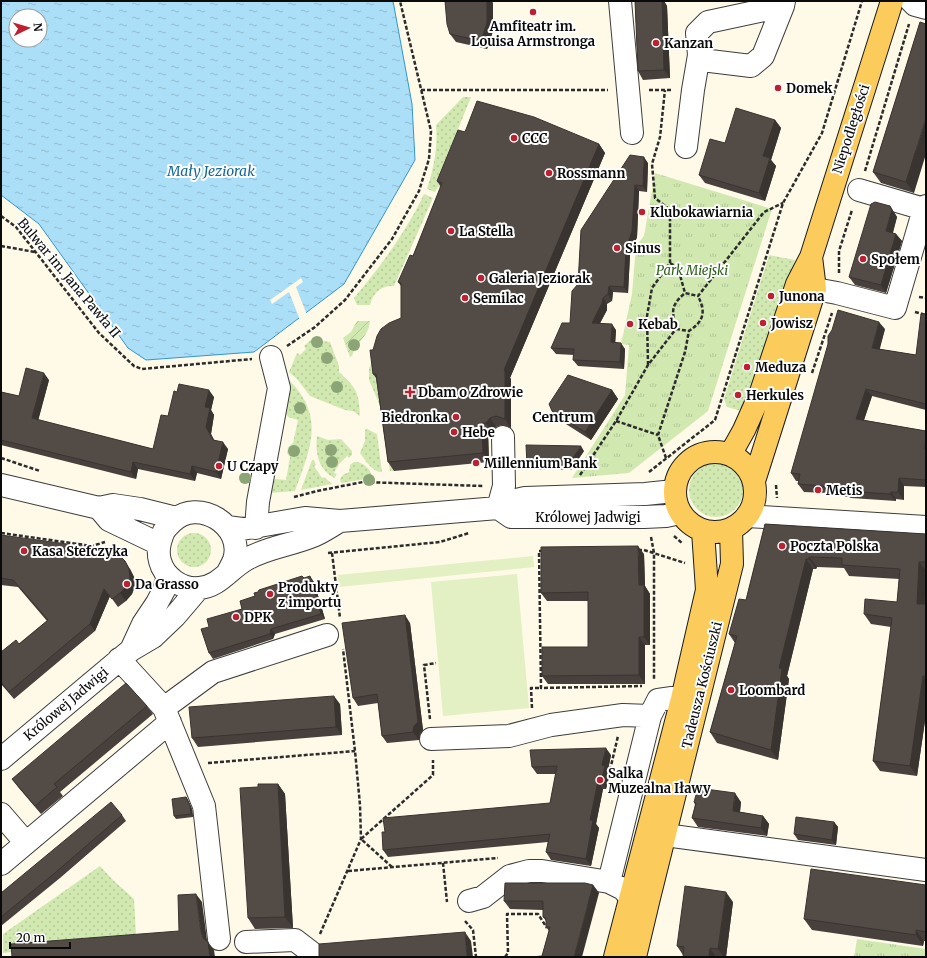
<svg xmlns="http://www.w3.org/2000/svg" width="927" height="958" viewBox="0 0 927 958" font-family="Merriweather,serif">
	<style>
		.grass { fill: url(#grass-dots) }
		.park { fill: url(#park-tufts) }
		.garden { fill: url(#garden-furrows) }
		.pitch { fill: #e2f0c3 }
		.water { fill: url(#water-ripples); stroke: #3197cf; fill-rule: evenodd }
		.pier { fill: #fff9e7 }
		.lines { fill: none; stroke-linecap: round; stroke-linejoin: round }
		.minor-casing { stroke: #3d3d3d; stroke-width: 24 }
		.major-casing { stroke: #1b1b1b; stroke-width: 24 }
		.path { stroke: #2c2c2c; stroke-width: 2.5; stroke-dasharray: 4 2; stroke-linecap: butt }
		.minor { stroke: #fff; stroke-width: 22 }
		.major { stroke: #fbcc5b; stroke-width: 22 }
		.tree { fill: #8ca577 }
		.wall { fill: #47403c }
		.shaded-wall { fill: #3a3431 }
		.building { fill: #534b46; stroke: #3a3431 }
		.poi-dot { fill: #bb2130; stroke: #fff; stroke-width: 1.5 }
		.labels { text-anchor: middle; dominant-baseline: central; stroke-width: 4; stroke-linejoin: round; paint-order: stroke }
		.poi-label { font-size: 13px; font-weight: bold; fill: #0a0a0a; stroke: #fff; text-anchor: start }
		.street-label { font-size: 13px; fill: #0a0a0a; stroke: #fff }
		.park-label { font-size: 13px; font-style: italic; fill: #2d611b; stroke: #fff }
		.water-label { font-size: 14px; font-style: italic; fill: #13679c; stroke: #fff }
		.neighbourhood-label { font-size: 14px; font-weight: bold; fill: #0a0a0a; stroke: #fff }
	</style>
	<defs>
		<pattern id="grass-dots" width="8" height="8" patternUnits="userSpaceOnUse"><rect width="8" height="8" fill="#d1e9b1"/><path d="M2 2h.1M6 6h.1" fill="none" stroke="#b2c697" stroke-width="1.8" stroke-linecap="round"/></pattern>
		<pattern id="park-tufts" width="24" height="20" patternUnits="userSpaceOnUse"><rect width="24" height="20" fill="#d1e9b1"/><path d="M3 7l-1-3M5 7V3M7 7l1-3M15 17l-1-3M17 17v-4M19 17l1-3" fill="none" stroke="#b2c697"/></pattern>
		<pattern id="garden-furrows" width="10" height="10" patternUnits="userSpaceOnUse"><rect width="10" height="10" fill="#d1e9b1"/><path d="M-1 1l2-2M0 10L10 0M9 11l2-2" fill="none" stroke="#b2c697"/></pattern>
		<pattern id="water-ripples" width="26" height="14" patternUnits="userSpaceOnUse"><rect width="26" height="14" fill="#abdef7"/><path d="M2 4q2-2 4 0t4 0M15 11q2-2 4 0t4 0" fill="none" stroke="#92bdd2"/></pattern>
	</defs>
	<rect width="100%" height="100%" fill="#fff9e7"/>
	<path class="grass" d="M463,97H471L456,134L464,138L443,189L438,187L435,192L427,189C434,167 438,147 436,125Z
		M424,194L433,198L394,286C381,285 373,293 370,305H357L354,298C381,266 406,232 424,194Z
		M769,255L795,260L771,340L745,412L727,407L724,399Z
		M314,337L323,341L330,342L339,366V372C356,388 359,391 360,416L353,411L345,410L310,396L297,379L289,372L297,353L300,355L306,349L304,346Z
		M373,361L382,388L394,471H390L381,408L369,380V368Z
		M287,378C326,416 311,446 295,491L270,493L273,480L276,479L286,480L290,457L287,453L288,447L293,443L298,420L288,417L286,413L289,391Z
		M367,429L377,434L382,472C373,473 365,460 360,453L365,441V430Z
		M317,436L328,440L341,439L352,451V455L349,458L347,456L339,464L334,473L337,474L334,478C318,469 315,453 317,436Z
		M312,460H314L316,465L314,466L322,478L324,477L332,484L301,490Z
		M354,462C363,461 375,472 371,481H367L366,479L341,483L340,479L343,475L349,472L350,465Z
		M689 490a27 27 0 1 1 54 0a27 27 0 1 1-54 0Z
		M177 550a17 17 0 1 1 34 0a17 17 0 1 1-34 0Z
		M100,866L113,880L134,899L136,936L3,953V934Z"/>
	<path class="park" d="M655,173L772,209L708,411L629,473L572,478L625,395L629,345L621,344L632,294L636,246L644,236Z
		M857,939L926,949V957H854Z"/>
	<path class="garden" d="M357,321H370C369,336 356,343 352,356L350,357L343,338L351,332Z"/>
	<path class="pitch" d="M533,556L534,567L339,587L338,575Z
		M517,574L529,708L443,716L431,582Z"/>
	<path class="water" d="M1,1H393L412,104L415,160L344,284L254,352L146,360L128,348L39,224L1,195ZM16,16H40V40H16Z"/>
	<path class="pier" d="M301,278L303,282L296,287L307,315L300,320L289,292L272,304L270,300Z"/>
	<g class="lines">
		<g class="minor-casing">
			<path id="minor" d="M620,1L632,133
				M911,1L915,5L926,8
				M783,6L708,22L697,33L699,55L710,61L751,66L763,56L783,6L784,1
				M686,147L693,90L699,55
				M859,190L924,209H926
				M815,289L837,293L895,308L924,209L926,206
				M1,485L99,508L113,505L140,509L176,518
				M99,508L109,520L159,544
				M498,508L511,517H644L666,516L680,513
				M498,508L504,486L503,437
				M747,516L926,527
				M227,527L242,529L305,518L340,521L498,508L512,501L525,498L645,494L674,491
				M256,528L258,502L279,388L271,357
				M227,574C229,570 232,565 234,560C245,526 198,496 172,522C169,525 166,528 164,531C160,540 157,551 160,561C164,577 182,590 199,588C219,587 230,568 247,559C268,547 292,545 313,536C323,532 331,526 340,521
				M131,650L143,624L157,603L164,590L168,576
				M119,659L164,708L204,806L219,939
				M164,708L213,672L327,635
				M431,739L509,736L551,725L623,715L650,716L658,700L672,698L682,699L689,718
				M1,759L131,650L153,637L175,616L198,589
				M1,814L26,843
				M665,835L926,870
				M1,864L170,722
				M609,882L650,716
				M469,901L483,897L510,876L529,871H542L609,882L623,889L630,897
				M246,942L295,940L312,953L313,957"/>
		</g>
		<g class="major-casing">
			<path id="major" d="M675 492a40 40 0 1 1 80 0a40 40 0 1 1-80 0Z
				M730,455L744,430L761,392L797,284L811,257L892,1
				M754,481L815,289L811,257
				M615,957L682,699L707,590L703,531
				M635,957L649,898L732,564L731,529"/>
		</g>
		<path class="path" d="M421,90H608
			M649,90H672
			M865,171L909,24
			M1,216L16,227L99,333L134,366L142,369L252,359
			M1,246L35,252
			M670,263L678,268L685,293
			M839,273V251L852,210
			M919,297L926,298
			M915,312L926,315
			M676,329L689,331C704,321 706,312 698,296
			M287,346L315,327L345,300L392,239L419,191L429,159L431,131L400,1
			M648,365L647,316L652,288L670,263V210L655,198L652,164L660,137L665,90
			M812,373L832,313
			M616,421L658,435
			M1,458L40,471
			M666,458L658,435L685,352L689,331
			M649,472L715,420L783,203L822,133L862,1
			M580,475L616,421L648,365L676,329C672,311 670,306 685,293L698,296L764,212L783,203
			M776,485L777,498
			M294,497L317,491L363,482L483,486
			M1,533L92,546L105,542
			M674,536L682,543
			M651,537L654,553V680
			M638,550H644L685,563
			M543,551H539L541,688L642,686
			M328,553L440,542L469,533
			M332,553L340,618
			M532,708L531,688H541
			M430,719L424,665L436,663
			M208,763L355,751
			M610,770L618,736
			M443,863L447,902
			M392,867L361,839L433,775V760
			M348,871L498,858
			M465,921L473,930L476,957
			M320,934L361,839L360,805L355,751L343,649
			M505,957L508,953L507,914H538L547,928"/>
		<use href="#minor" class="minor"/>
		<use href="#major" class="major"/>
	</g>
	<g class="tree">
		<circle cx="317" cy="342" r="6"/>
		<circle cx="354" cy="345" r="6"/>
		<circle cx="327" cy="358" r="6"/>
		<circle cx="337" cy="387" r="6"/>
		<circle cx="300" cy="408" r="6"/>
		<circle cx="331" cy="450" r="6"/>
		<circle cx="294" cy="451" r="6"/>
		<circle cx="332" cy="462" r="6"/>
		<circle cx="245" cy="478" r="6"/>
		<circle cx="369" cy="480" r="6"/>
	</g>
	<path class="wall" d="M445,1H492L493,4V31L487,49L456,42L450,34Z
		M635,1H664L667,6L670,78L643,80L638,71Z
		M920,22L914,193L881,183L873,172Z
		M775,120L781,128L771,160L776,166L765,201L705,183L699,175L725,143Z
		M465,132L599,144L605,153L510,378L511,379V428L502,425L496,427L492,431H488L489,462L394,471L388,462L376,378L373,374V350L401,318V286L398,282L413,256L441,187L437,181Z
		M648,163L647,192L639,191L637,237L630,255L628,293L613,292L612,301L607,304V310L600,323L616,330L615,342L625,349L624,369L578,366L573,360L574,355L556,354L551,348L570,323L578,284L581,230Z
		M890,206L897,217L893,233L896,234L902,241L886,293L855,285L849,277Z
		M926,314V410L872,396L864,420L926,431V487L904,486V500L896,499V501L851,498L849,497L829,495L828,493L804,492L798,484L799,481H796L791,473L885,329L879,349L916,355Z
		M49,380L38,420L153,449L168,416L177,392L214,397L211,410L214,415L211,434L214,440L228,449L221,479L197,473L195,481L138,469L136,479L1,445V392L19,396Z
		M612,390L618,399L591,440L558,419L552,411Z
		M584,451L571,470H530L527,465Z
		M765,524L926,534V580L925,604H926V714L917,776L880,771L873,761L891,627L871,624L864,614L897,602L899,579L849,576L844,568L817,567L816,569H813L787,676L789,679L778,760L717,743L710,732L735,643L729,634L746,600Z
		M1,535L130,569L134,577L135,586L132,594L126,601L118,607L110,596L95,631L14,699L1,684V652L19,644L47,621L18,587L1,585Z
		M644,554L645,586L650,594V645H645V684H548L542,676L588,647V601H547L541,593Z
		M304,578L314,582L325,619L275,634L273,639L213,659L209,653V627L242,609L255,596Z
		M410,623L423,730L420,734L419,740L387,743L382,736L378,703L358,706L353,698Z
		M340,704L342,735L198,747L192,738Z
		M147,706L153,714L60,792L63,796L41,814L18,787L12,779Z
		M611,755L608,770L610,773L606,789H603L596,824L599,828L591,866L551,860L546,852L548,842L388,857L383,850L550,803L556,774H537L532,767Z
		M278,784L285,794L293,928L255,929L248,918L258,787Z
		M186,797L188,800L192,809L193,817L176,819L174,816Z
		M694,802H741L740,812L763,816L769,824L767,836L698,827L692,818L695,805Z
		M122,815L126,821L60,878L1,926V893Z
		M834,822L838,827L836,845L798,840L794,834Z
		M593,885L599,893L542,956L549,931L546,927V921L543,917V910L510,909L504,901Z
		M926,885V941H924L923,946L812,930L804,919Z
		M733,902L726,957H683V955L677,946Z"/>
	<path class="shaded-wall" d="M487,1H492L493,4V31L487,49L481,41Z
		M662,1H664L667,6L670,78L664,70Z
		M926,118V154L914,193L906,182Z
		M775,120L781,128L771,160L776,166L765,201L759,193L763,156Z
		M599,144L605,153L510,378L511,379V428L505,419L504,370Z
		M644,157L648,163L647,192L643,186Z
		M635,185L639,191L637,237L630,255L628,293L624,287L626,249Z
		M890,206L897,217L891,238L886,231Z
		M896,234L902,241L886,293L881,285Z
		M609,286L613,292L612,301L608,294Z
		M603,298L607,304V310L597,329L592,323Z
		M879,322L885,329L878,356L872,348Z
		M612,324L616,330L615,348L611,342Z
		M621,343L625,349L624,369L620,362Z
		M44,373L49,380L37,425L32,418Z
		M866,389L872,396L862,426L856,419Z
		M209,390L214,397L211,410L214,415L211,434L218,447L206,427L205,407Z
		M612,390L618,399L591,440L585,432Z
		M490,418L496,427L492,431L486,423Z
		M482,423L488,431L489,462L483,453Z
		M223,442L228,449L221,479L216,472Z
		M581,446L584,451L571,470L568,465Z
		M133,462L138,469L136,479L131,472Z
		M192,466L197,473L195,481L190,474Z
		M899,478L904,486V500L898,492Z
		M891,492L896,499V501L890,494Z
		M638,546L644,554L645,586L650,594V645L644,637L639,585Z
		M809,557L817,567L816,569L809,559Z
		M806,559L813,569L787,676L789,679L778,760L771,750L779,668Z
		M125,561L130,569L134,577L135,586L132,594L126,601L120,593Z
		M919,562L926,571L924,614L917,604Z
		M310,576L314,582L325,619L321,614Z
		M104,589L110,596L95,631L90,624Z
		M405,615L410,623L423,730L420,734L419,740L413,732Z
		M271,629L275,634L273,639L270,634Z
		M639,637L645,645V684L639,675Z
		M923,676L926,680V714L917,776L910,766Z
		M334,696L340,704L342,735L336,727Z
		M606,748L611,755L608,770L610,773L606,789L601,782L602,765Z
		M598,781L603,789L596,824L599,828L591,866L586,859L590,820Z
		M278,784L285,794L293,928L285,917Z
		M735,793L741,802L739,820L733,811Z
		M186,797L188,800L192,809L193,817L191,814Z
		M763,816L769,824L767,836L761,828Z
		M834,822L838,827L836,845L832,840Z
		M593,885L599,893L582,957H574Z
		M726,892L733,902L726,957H724L718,949Z
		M196,894L202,902L207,940L209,945L208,942L214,950L215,957H210L201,932Z
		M916,930L924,941L923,946L916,935Z
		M465,932L471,941L473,957H467Z
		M710,948L716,957H709Z"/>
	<path class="building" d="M445,1H487V23L481,41L450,34L447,24Z
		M635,1H662L664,70L638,71Z
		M920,22L926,24V118L906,182L873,172Z
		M477,101L534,117L599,144L504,370L505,371V419L496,416L490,418L486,423H482L483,453L388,462L376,374H373L370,350H373L377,336L381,329L389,323L401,318V283L398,282L410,255L413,256L442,183L437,181L458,130L465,132Z
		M736,108L775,120L763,156L770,158L759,193L699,175L710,139L725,143Z
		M630,155L644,157L643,186L635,185L632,231L626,249L624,287L609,286L608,294L603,298L602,303L592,323L612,324L611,342L621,343L620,362L573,360L574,349L551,348L562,323H570L572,291L578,284L581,230Z
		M875,202L890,206L892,210L886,231L896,234L881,285L849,277L871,204Z
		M838,310L879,322L872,348L916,355L921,314H926V404L866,389L856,419L926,431L925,449H926V480L899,478L898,492H891L890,494L845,491V489L824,488V486L798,484L800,474L791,473L828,344V336L832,330Z
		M26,368L44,373L32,418L153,449L161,415L168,416L174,391L177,392L179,384L209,390L205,407L210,408L206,427L213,440L223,442L216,472L192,466L190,474L133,462L131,472L1,440V392L19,396Z
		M568,375L612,390L585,432L552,411L549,404Z
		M526,445L581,446L568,465H527Z
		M765,524L926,534V562H919L917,604H926V676H923L910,766L873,761L892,618L864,614L865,599L897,602L900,569L842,565V558L809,557V559H806L779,668L782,669L771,750L710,732L737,636L729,634L739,599L746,600Z
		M1,535L96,548L119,555L125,561L129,569L130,578L127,586L120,593L112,599L104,589L90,624L9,692L1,682V652L16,640L19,644L48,620L13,580L1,578Z
		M638,546L639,585H644V637H639V675L542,676V647H588V592L541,593V547Z
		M302,576L304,578L310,576L321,614L271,629L270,634L209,653L201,629L209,627L207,619L242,609L240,601L255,596L254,593L258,592L259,590Z
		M405,615L418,722L414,726L413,732L382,736L377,694L353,698L342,623Z
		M126,683L147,706L54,784L57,787L35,806L12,779Z
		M334,696L336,727L192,738L189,707Z
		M606,748L602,765L605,766L601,782L598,781L590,820H593L586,859L546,852L550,834L383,850L382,832H385L383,818L550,803L557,766L532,767L530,750Z
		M258,784H278L285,917L248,918L240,788L258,787Z
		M698,788L735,793L733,811L763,816L761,828L692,818L696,803L694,802Z
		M186,797L190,806L191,814L174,816L172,799Z
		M111,802L122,815L56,872L1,917V893Z
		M796,817L834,822L832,840L794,834Z
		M811,869L926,885V932L916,930V935L804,919Z
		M505,883H585L593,885L574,957H531L542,956L550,927H546V918L543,917V901H504Z
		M685,886L726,892L718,949L710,948L709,957H683L684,947L677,946Z
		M196,894L201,932L203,938L208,942L210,957H12L11,944L179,931L178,895Z
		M465,932L467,957H319V944Z"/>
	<g class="poi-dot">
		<circle cx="533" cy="12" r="4"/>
		<circle cx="656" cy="43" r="4"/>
		<circle cx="778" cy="88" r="4"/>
		<circle cx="514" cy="138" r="4"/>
		<circle cx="549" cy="173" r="4"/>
		<circle cx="642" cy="212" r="4"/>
		<circle cx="451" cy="231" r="4"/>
		<circle cx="617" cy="248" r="4"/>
		<circle cx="863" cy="259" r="4"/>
		<circle cx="481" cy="278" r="4"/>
		<circle cx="771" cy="296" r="4"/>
		<circle cx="465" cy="298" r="4"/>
		<circle cx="763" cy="323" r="4"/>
		<circle cx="630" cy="324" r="4"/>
		<circle cx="747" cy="367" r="4"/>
		<path d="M408 386h4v4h4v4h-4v4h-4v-4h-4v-4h4z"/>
		<circle cx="738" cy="395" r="4"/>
		<circle cx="456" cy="417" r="4"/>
		<circle cx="454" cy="432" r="4"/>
		<circle cx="476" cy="463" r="4"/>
		<circle cx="219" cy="466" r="4"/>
		<circle cx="818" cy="490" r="4"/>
		<circle cx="782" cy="546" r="4"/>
		<circle cx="24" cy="551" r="4"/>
		<circle cx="127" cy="584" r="4"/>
		<circle cx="270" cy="594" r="4"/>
		<circle cx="236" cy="617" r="4"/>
		<circle cx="731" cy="690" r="4"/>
		<circle cx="600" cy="780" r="4"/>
	</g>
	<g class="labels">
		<g class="poi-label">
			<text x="533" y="26" text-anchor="middle">Amfiteatr im.<tspan x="533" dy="15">Louisa Armstronga</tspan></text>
			<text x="664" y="43">Kanzan</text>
			<text x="786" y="88">Domek</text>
			<text x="522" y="138">CCC</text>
			<text x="557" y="173">Rossmann</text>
			<text x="650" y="212">Klubokawiarnia</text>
			<text x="459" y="231">La Stella</text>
			<text x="625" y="248">Sinus</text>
			<text x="871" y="259">Społem</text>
			<text x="489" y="278">Galeria Jeziorak</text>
			<text x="779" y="296">Junona</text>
			<text x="473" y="298">Semilac</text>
			<text x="771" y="323">Jowisz</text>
			<text x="638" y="324">Kebab</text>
			<text x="755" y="367">Meduza</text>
			<text x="418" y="392">Dbam o Zdrowie</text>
			<text x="746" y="395">Herkules</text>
			<text x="448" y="417" text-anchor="end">Biedronka</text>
			<text x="462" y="432">Hebe</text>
			<text x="484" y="463">Millennium Bank</text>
			<text x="227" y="466">U Czapy</text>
			<text x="826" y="490">Metis</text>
			<text x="790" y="546">Poczta Polska</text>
			<text x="32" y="551">Kasa Stefczyka</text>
			<text x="135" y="584">Da Grasso</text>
			<text x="278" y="587">Produkty<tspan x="278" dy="15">z importu</tspan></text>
			<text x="244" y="617">DPK</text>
			<text x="739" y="690">Loombard</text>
			<text x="608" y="773">Salka<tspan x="608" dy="15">Muzealna Iławy</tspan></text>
		</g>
		<g class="street-label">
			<text transform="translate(851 129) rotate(-72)">Niepodległości</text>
			<text transform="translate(69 278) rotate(50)">Bulwar im. Jana Pawła II</text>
			<text x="588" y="517">Królowej Jadwigi</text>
			<text transform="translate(702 685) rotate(-76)">Tadeusza Kościuszki</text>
			<text transform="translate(66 704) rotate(-40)">Królowej Jadwigi</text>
		</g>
		<g class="park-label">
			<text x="692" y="270">Park Miejski</text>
		</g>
		<g class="water-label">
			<text x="211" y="171">Mały Jeziorak</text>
		</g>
		<g class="neighbourhood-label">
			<text x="563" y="417">Centrum</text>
		</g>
	</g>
	<rect width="927" height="958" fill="none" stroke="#0a0a0a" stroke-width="4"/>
	<g transform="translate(28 28) rotate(85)"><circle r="19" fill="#ffffff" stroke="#9d9d9d"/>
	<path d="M0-3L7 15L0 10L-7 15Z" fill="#bb2130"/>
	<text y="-6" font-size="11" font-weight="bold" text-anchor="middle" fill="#0a0a0a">N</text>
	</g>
	<path d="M10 942v6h60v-6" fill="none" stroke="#0a0a0a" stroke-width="2"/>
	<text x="16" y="942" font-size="12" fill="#0a0a0a" stroke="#ffffff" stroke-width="3" paint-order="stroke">20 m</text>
</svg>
